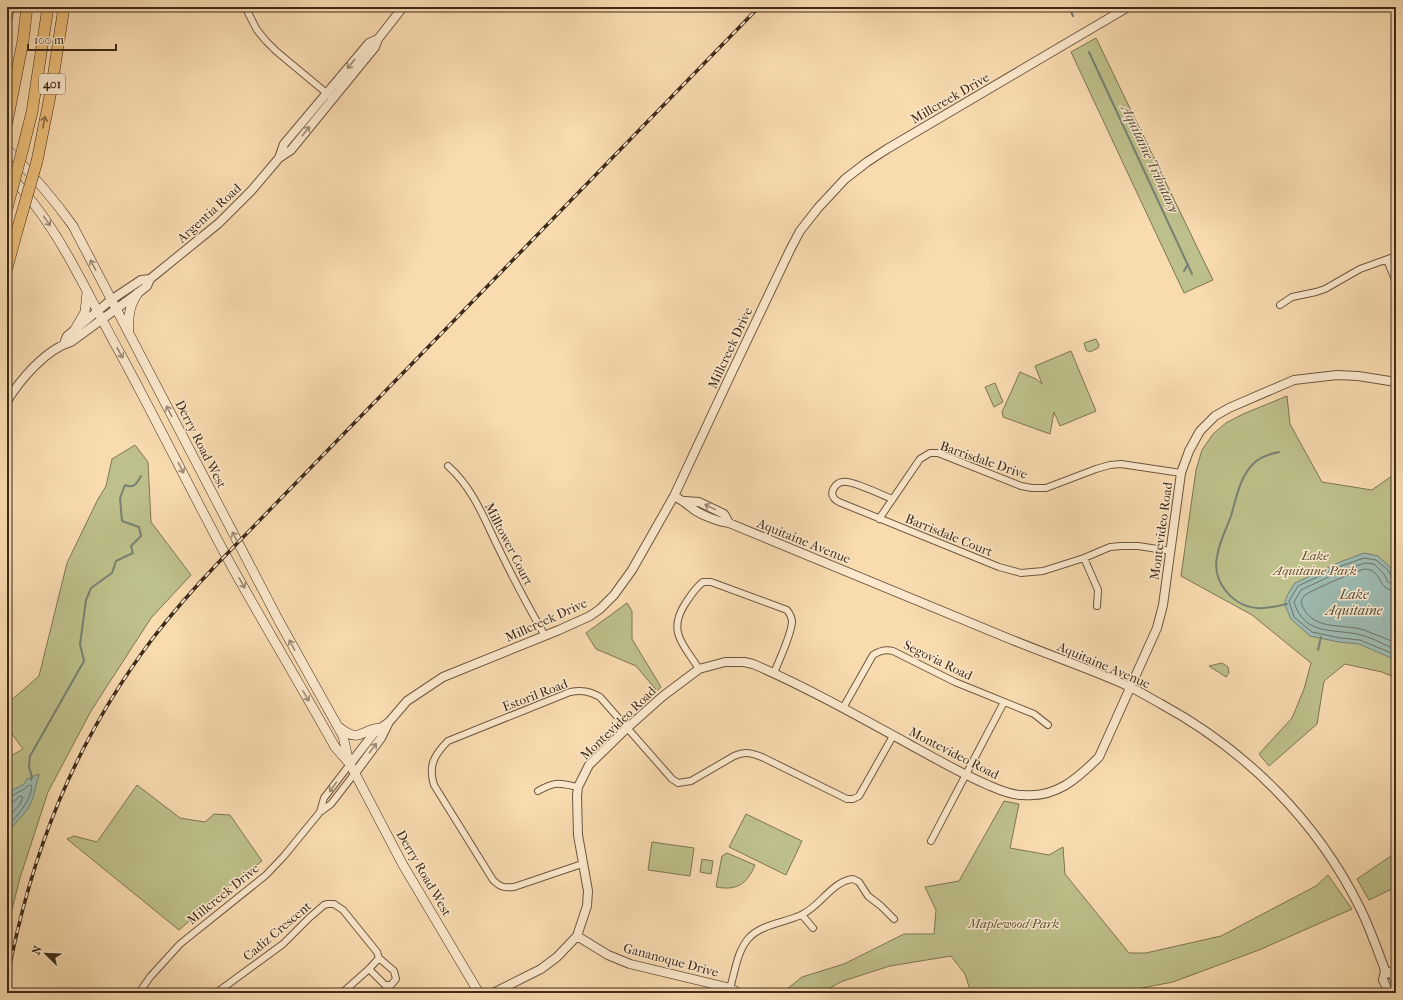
<svg xmlns="http://www.w3.org/2000/svg" width="1403" height="1000" viewBox="0 0 1403 1000" font-family="'IM FELL French Canon',serif">
	<style>
		.green { fill: #bec08b; stroke: #7e7552 }
		.water { fill: #9ebab1; stroke: #788074 }
		.lines { fill: none; stroke-linecap: round; stroke-linejoin: round }
		.shore { stroke: #6e7265; stroke-width: 1 }
		.stream { stroke: #788074; stroke-width: 2 }
		.minor-casing { stroke: #6d563f; stroke-width: 8 }
		.tertiary-casing { stroke: #6d563f; stroke-width: 10 }
		.secondary-casing { stroke: #3e2a19; stroke-width: 10 }
		.motorway-casing { stroke: #3e2a19; stroke-width: 12 }
		.minor { stroke: #fbe8cc; stroke-width: 6 }
		.tertiary { stroke: #fbe8cc; stroke-width: 8 }
		.secondary { stroke: #fbe8cc; stroke-width: 9 }
		.motorway { stroke: #ecbe78; stroke-width: 11 }
		.rail-casing { stroke: #3e2a19; stroke-width: 3.5 }
		.rail { stroke: #fbe8cc; stroke-width: 2; stroke-dasharray: 6; stroke-linecap: butt }
		.motorway-bridge-casing { stroke: #3e2a19; stroke-width: 12; stroke-linecap: butt }
		.motorway-bridge { stroke: #ecbe78; stroke-width: 11 }
		.oneway { stroke: #9c8972 }
		.oneway2 { stroke: #8c6d44 }
		.labels { text-anchor: middle; dominant-baseline: central; stroke-width: 3; stroke-linejoin: round; paint-order: stroke }
		.shield { fill: #fbe8cc; stroke: #77634f; stroke-width: 1 }
		.shield-label { font-size: 12px; font-weight: bold; fill: #3e2a19 }
		.street-label { font-size: 13px; fill: #3e2a19; stroke: #fbe8cc }
		.park-label { font-size: 13px; font-style: italic; fill: #5e5036; stroke: #fbe8cc }
		.water-label { font-size: 14px; font-style: italic; fill: #564e3f; stroke: #fbe8cc }
	</style>
	<rect width="100%" height="100%" fill="#f9dbb0"/>
	<filter id="stains"><feTurbulence type="fractalNoise" baseFrequency=".005" numOctaves="4"/><feColorMatrix values="0 0 0 0 .2 0 0 0 0 .09 0 0 0 0 .02 0 0 0 .5 -.17"/></filter>
	<radialGradient id="worn" r=".72"><stop offset=".6" stop-color="#630" stop-opacity="0"/><stop offset="1" stop-color="#630" stop-opacity=".3"/></radialGradient>
	<path class="green" d="M1096,38L1213,280L1184,293L1071,52Z
		M1096,339L1099,345L1098,348L1090,352L1086,350L1084,343Z
		M1071,351L1096,411L1060,426L1054,412L1050,434L1003,417L1002,412L1020,372L1036,379L1042,384L1035,366Z
		M995,383L1003,402L994,407L985,387Z
		M1287,396L1290,424L1322,482L1372,490L1396,473V678L1382,672L1345,664L1324,681L1317,724L1269,766L1259,754L1292,718L1304,689L1311,663L1252,615L1181,576L1196,470L1202,450L1213,434L1226,423L1243,414Z
		M135,445L148,462L151,522L191,575L151,618L91,711L48,792L20,878L7,929V758L23,749L7,727V704L39,676L67,563L97,501L106,486L112,459Z
		M627,603L632,611V639L661,687L657,691L636,666L596,649L586,633Z
		M1222,663L1228,667L1229,673L1226,677L1209,666Z
		M137,785L180,818L205,822L214,814L230,815L262,861L231,885L179,930L67,839L74,836L97,842Z
		M1004,801L1019,804L1010,848L1049,855L1063,847L1065,874L1129,953H1146L1221,936L1316,886L1328,875L1352,909L1259,950L1173,982L1116,993H971L965,974L951,956L890,966L843,981L820,993H782L802,977L844,964L904,934H934L936,910L925,887L959,881Z
		M746,814L802,841L786,875L729,847Z
		M652,842L694,848L690,876L648,870Z
		M1396,850V887L1369,900L1357,879L1391,856Z
		M727,853L755,865C747,884 737,891 716,887L722,856Z
		M702,859L713,861L711,874L700,872Z"/>
	<path class="water" d="M1364,553L1378,556L1392,569L1396,579V660L1359,644L1339,642L1310,636L1291,619L1285,605V601L1288,594L1295,583L1340,562Z
		M39,774L33,798L28,809L7,833V797L11,791L24,784L27,779Z"/>
	<g class="lines">
		<path class="shore" d="M1396,580L1392,579L1389,571L1376,560L1364,558L1341,566L1298,586L1289,601L1294,617L1312,632L1340,638L1360,640L1396,655
			M1396,585L1388,582L1384,574L1374,564L1365,563L1343,570L1301,590L1294,602C1305,637 1334,628 1361,635C1373,638 1385,645 1396,650
			M1396,591C1379,590 1383,577 1371,570C1370,570 1367,569 1365,569C1358,570 1312,590 1305,595C1303,596 1302,600 1301,602C1310,632 1342,623 1364,630C1375,634 1386,639 1396,643
			M7,799L10,798C17,791 24,791 29,785L32,786C30,803 18,814 7,827
			M7,804L13,802L20,796L23,797L20,804L7,819"/>
		<path class="stream" d="M1069,7L1073,16
			M1089,52L1192,274
			M1184,271L1188,264
			M1279,452C1270,454 1260,457 1254,463C1240,476 1236,499 1231,516C1226,530 1219,542 1217,557C1212,581 1232,606 1257,608C1267,609 1278,606 1287,604
			M1318,650L1321,637
			M31,780L32,777L29,767L30,756L84,661L80,644L86,600L91,588L112,573L116,561L133,553L131,546L141,536L139,527L122,521L120,498L125,485C134,489 137,483 141,476"/>
		<g class="minor-casing">
			<path id="minor" d="M245,7L257,30L266,41L276,51L330,96
				M1387,260L1396,282
				M1280,305L1292,297L1316,292L1325,289L1360,269L1396,256
				M448,466C474,489 485,521 500,551C514,580 529,608 545,636
				M892,499C882,495 852,480 842,482C836,483 829,492 834,498C835,500 837,501 839,502L999,567L1021,573L1043,571L1084,558L1110,547L1121,546H1138L1171,551
				M879,519L920,459L930,453H938L1021,486L1032,488H1046L1096,469L1110,465L1121,464L1181,473
				M1084,558L1098,590L1097,606
				M699,669C684,645 667,632 685,604C691,595 695,588 703,582H711L787,610C790,614 792,617 792,622C791,636 779,660 774,673
				M843,708L873,655C879,651 886,649 893,651L955,682L1034,714L1048,725
				M538,791C556,781 558,783 578,787
				M320,812L324,798L350,764
				M931,841L1004,702
				M582,864L514,887C504,888 500,887 493,880L434,785C428,766 434,755 448,741L570,692C582,690 589,691 600,697L672,779L678,783L691,781L734,756C745,751 753,753 764,758L847,799H853L859,796L893,736
				M802,915L813,928
				M369,969L385,985H391L396,979L394,971L379,958
				M730,988C735,972 737,952 748,939C761,924 784,923 801,915C820,907 832,881 853,879L859,882L868,896L881,906L894,919
				M139,993L150,977L180,944L266,875L284,856L320,812L331,804L355,773
				M216,993L283,944L309,918L324,905L328,904H334L343,910L377,952L379,958L369,969L342,993"/>
		</g>
		<g class="tertiary-casing">
			<path id="tertiary" d="M279,158L284,144L369,43L378,39
				M64,344L67,336L111,300L141,280L150,279
				M7,401C20,380 46,349 71,342L138,293L147,286L150,279L219,223L252,190L279,158L291,150L375,47L378,39L403,7
				M674,496C682,500 687,504 693,509C701,515 719,522 729,523C821,561 913,599 1005,637C1046,654 1088,668 1128,686C1139,691 1150,698 1161,704C1246,750 1317,821 1360,908C1370,928 1377,949 1385,970L1383,980L1389,993
				M685,501L699,502L724,514L729,523
				M350,764L374,733L389,722L407,701L443,677L559,630L590,616L600,609L614,595L632,570L674,496L731,374L790,250L800,231L818,208L845,179L867,162L887,149L1128,7
				M355,773L381,738L388,724
				M577,936L608,955L630,964L730,988L739,993
				M1385,970L1393,975L1396,983
				M493,993L541,969L557,957L577,936L587,906L588,891L578,835L577,796L578,787L589,765L627,728L663,696L699,669L725,662H744L753,664C806,687 856,715 907,743C934,758 960,773 988,785C1000,790 1011,795 1023,795C1056,798 1077,779 1099,757L1157,628L1163,605L1181,473L1189,451L1200,431L1215,416L1229,408L1294,380L1337,375L1358,376L1396,382"/>
		</g>
		<g class="secondary-casing">
			<path id="secondary" d="M7,149C31,173 53,198 73,226L279,621L343,736L349,763
				M7,173C59,225 84,289 120,353C158,423 193,495 231,565C265,626 301,686 335,747L350,764L403,865L479,993
				M129,329C128,314 130,305 138,293
				M74,331L85,312L87,292
				M340,728C360,744 361,729 380,728"/>
		</g>
		<g class="motorway-casing">
			<path id="motorway" d="M7,17L8,7
				M7,122L23,41L27,7
				M23,148L32,112L48,7
				M37,161L51,91L64,7
				M7,268L17,231"/>
		</g>
		<use href="#minor" class="minor"/>
		<use href="#tertiary" class="tertiary"/>
		<use href="#secondary" class="secondary"/>
		<use href="#motorway" class="motorway"/>
		<g class="rail-casing">
			<path id="rail" d="M7,980C31,852 74,743 153,638C173,612 195,587 218,563L759,7"/>
		</g>
		<use href="#rail" class="rail"/>
		<g class="motorway-bridge-casing">
			<path id="motorway-bridge" d="M7,208L23,148
				M17,231L37,161"/>
		</g>
		<use href="#motorway-bridge" class="motorway-bridge"/>
	</g>
	<defs><path id="oneway-shaft" d="M-6 0H5M1.5-3L5.5 0L1.5 3" fill="none" stroke-width="1.6" stroke-linecap="round" stroke-linejoin="round"/></defs>
	<g class="oneway">
		<use href="#oneway-shaft" transform="translate(351 64) rotate(129)"/>
		<use href="#oneway-shaft" transform="translate(306 131) rotate(-51)"/>
		<use href="#oneway-shaft" transform="translate(47 221) rotate(55)"/>
		<use href="#oneway-shaft" transform="translate(93 265) rotate(-118)"/>
		<use href="#oneway-shaft" transform="translate(120 353) rotate(61)"/>
		<use href="#oneway-shaft" transform="translate(169 411) rotate(-117)"/>
		<use href="#oneway-shaft" transform="translate(181 468) rotate(63)"/>
		<use href="#oneway-shaft" transform="translate(710 507) rotate(-154)"/>
		<use href="#oneway-shaft" transform="translate(235 537) rotate(-118)"/>
		<use href="#oneway-shaft" transform="translate(242 583) rotate(61)"/>
		<use href="#oneway-shaft" transform="translate(292 645) rotate(-118)"/>
		<use href="#oneway-shaft" transform="translate(306 696) rotate(60)"/>
		<use href="#oneway-shaft" transform="translate(373 748) rotate(-53)"/>
		<use href="#oneway-shaft" transform="translate(333 787) rotate(126)"/>
	</g>
	<use class="oneway2" href="#oneway-shaft" transform="translate(44 122) rotate(-79)"/>
	<g class="labels">
		<rect class="shield" x="39" y="74" width="26" height="20" rx="3"/>
		<g class="shield-label">
			<text x="52" y="84">401</text>
		</g>
		<g class="street-label">
			<text transform="translate(950 98) rotate(-30)">Millcreek Drive</text>
			<text transform="translate(209 213) rotate(-42)">Argentia Road</text>
			<text transform="translate(730 348) rotate(-65)">Millcreek Drive</text>
			<text transform="translate(201 444) rotate(63)">Derry Road West</text>
			<text transform="translate(984 460) rotate(19)">Barrisdale Drive</text>
			<text transform="translate(1161 531) rotate(-82)">Montevideo Road</text>
			<text transform="translate(949 535) rotate(22)">Barrisdale Court</text>
			<text transform="translate(804 541) rotate(22)">Aquitaine Avenue</text>
			<text transform="translate(509 544) rotate(63)">Milltower Court</text>
			<text transform="translate(546 620) rotate(-24)">Millcreek Drive</text>
			<text transform="translate(938 660) rotate(26)">Segovia Road</text>
			<text transform="translate(1104 665) rotate(23)">Aquitaine Avenue</text>
			<text transform="translate(535 695) rotate(-21)">Estoril Road</text>
			<text transform="translate(618 723) rotate(-44)">Montevideo Road</text>
			<text transform="translate(954 753) rotate(27)">Montevideo Road</text>
			<text transform="translate(424 873) rotate(60)">Derry Road West</text>
			<text transform="translate(223 894) rotate(-39)">Millcreek Drive</text>
			<text transform="translate(277 931) rotate(-40)">Cadiz Crescent</text>
			<text transform="translate(671 960) rotate(15)">Gananoque Drive</text>
		</g>
		<g class="park-label">
			<text x="1315" y="555">Lake<tspan x="1315" dy="15">Aquitaine Park</tspan></text>
			<text x="1014" y="923">Maplewood Park</text>
		</g>
		<g class="water-label">
			<text transform="translate(1150 159) rotate(65)">Aquitaine Tributary</text>
			<text x="1354" y="594">Lake<tspan x="1354" dy="16">Aquitaine</tspan></text>
		</g>
	</g>
	<rect width="1403" height="1000" fill="none" stroke="#f9dbb0" stroke-width="24"/>
	<rect x="8" y="8" width="1387" height="984" fill="none" stroke="#3e2a19" stroke-width="2"/>
	<rect x="12" y="12" width="1379" height="976" fill="none" stroke="#3e2a19"/>
	<g transform="translate(46 954) rotate(293)" stroke="#fbe8cc" stroke-width="3" paint-order="stroke">
	<path d="M0-3L7 15L0 10L-7 15Z" fill="#3e2a19"/>
	<text y="-6" font-size="11" font-weight="bold" text-anchor="middle" fill="#3e2a19">N</text>
	</g>
	<path d="M28 44v6h88v-6" fill="none" stroke="#3e2a19" stroke-width="2"/>
	<text x="34" y="44" font-size="12" fill="#3e2a19" stroke="#fbe8cc" stroke-width="3" paint-order="stroke">100 m</text>
	<rect width="100%" height="100%" filter="url(#stains)"/>
	<rect width="100%" height="100%" fill="url(#worn)"/>
</svg>
